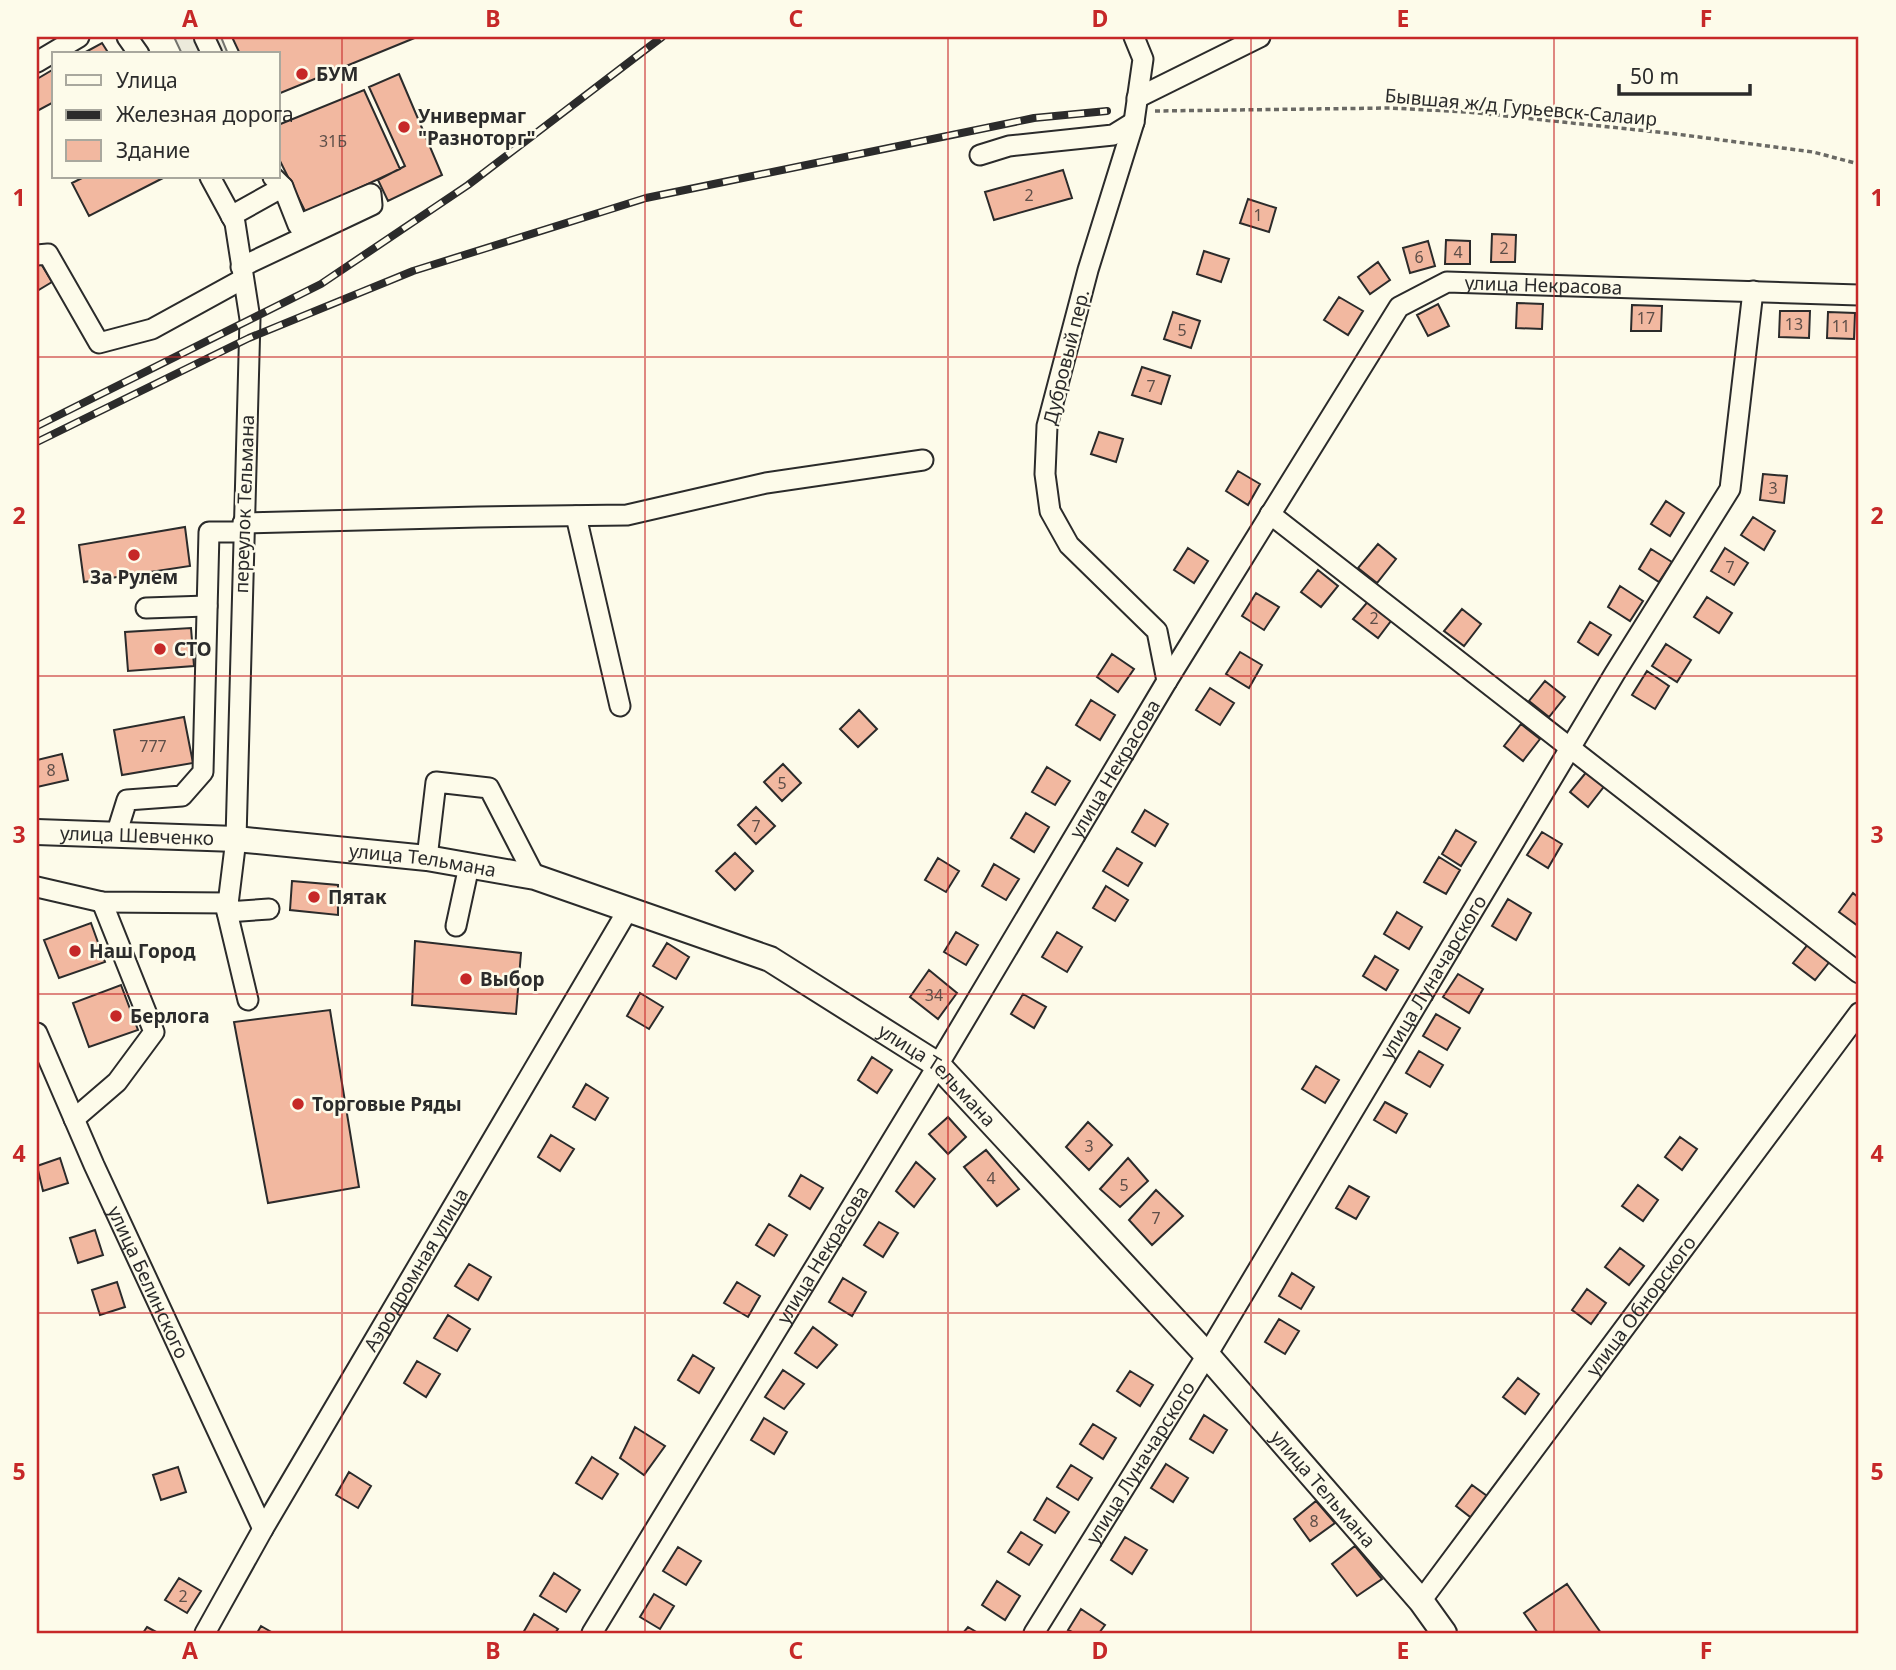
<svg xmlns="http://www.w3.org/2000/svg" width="1896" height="1670" viewBox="0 0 1896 1670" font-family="'Noto Sans',sans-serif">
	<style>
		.parking { fill: #eceadb; stroke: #74746e; stroke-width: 2 }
		.building { fill: #f2b8a0; stroke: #2b2b2b; stroke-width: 2 }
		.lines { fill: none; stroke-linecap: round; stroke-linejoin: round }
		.minor-casing { stroke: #2b2b2b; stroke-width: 23 }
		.major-casing { stroke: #2b2b2b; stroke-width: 28 }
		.path { stroke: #6a6964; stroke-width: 3.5; stroke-dasharray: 5 3.5; stroke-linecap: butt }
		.minor { stroke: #fdfbea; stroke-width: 19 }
		.major { stroke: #fdfbea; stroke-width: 24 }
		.rail-casing { stroke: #2b2b2b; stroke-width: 8 }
		.rail { stroke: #fdfbea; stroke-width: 5; stroke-dasharray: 16; stroke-linecap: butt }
		.grid { fill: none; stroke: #c62828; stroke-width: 2; stroke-opacity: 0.55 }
		.poi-dot { fill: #c62828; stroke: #fdfbea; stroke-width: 2.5 }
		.labels { text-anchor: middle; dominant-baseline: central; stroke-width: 5; stroke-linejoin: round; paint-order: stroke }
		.number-label { font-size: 16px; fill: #5d4e48 }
		.poi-label { font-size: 19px; font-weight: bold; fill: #2b2b2b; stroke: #fdfbea; text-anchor: start }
		.street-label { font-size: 19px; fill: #2b2b2b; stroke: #fdfbea }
		.neatline { fill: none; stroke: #c62828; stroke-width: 2.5 }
		.grid-label { font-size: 23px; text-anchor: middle; font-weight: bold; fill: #c62828 }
	</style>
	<rect width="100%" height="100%" fill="#fdfbea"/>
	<path class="parking" d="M174,37H221L228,54H182Z"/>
	<path class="building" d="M232,37H417L278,94V54H240Z
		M102,43L109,54H82Z
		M54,69V102L37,111V79Z
		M399,74L442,175L388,201L378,180L405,166L369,87Z
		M364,90L400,169L306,213L278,157V125Z
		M1063,170L1072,198L994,220L985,192Z
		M84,177H165L89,216L72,183Z
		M1248,199L1276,208L1269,232L1240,223Z
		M1492,234L1516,235L1515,262H1491Z
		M1446,240L1470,241V264H1445Z
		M1428,241L1435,266L1410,273L1403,248Z
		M1204,251L1229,259L1221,282L1197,274Z
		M40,262L52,282L37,291V264Z
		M1378,262L1390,280L1370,294L1358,277Z
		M1339,297L1363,311L1348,335L1324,320Z
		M1517,303L1543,304L1542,329L1516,328Z
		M1438,304L1449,326L1428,336L1417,315Z
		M1632,305L1662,306L1661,331H1631Z
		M1780,311H1810L1809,338L1779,337Z
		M1173,312L1200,321L1191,348L1164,339Z
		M1828,312L1855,313L1854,339L1827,338Z
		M1142,367L1170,376L1161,404L1132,395Z
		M1099,432L1123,439L1116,462L1091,454Z
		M1238,471L1260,484L1248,505L1226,491Z
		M1763,474L1787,476L1784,503L1760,500Z
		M1666,501L1684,513L1670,536L1651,524Z
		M1753,517L1775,531L1764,550L1741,535Z
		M185,527L190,566L84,582L79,545Z
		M1378,544L1396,559L1377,583L1358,568Z
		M1188,548L1208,561L1194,583L1174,570Z
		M1725,548L1748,563L1734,585L1711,571Z
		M1651,549L1672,562L1659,582L1639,569Z
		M1318,570L1338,586L1321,607L1301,592Z
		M1620,586L1643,601L1630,621L1608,607Z
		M1256,593L1279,607L1264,630L1242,616Z
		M1707,597L1732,613L1719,633L1694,617Z
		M1370,599L1394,617L1378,638L1353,619Z
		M1462,609L1481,624L1464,646L1444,631Z
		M1590,622L1611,635L1598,655L1578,642Z
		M191,628L194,666L128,671L125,632Z
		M1666,644L1691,660L1677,682L1652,666Z
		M1240,652L1262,665L1249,688L1226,674Z
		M1112,654L1134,669L1118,692L1097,677Z
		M1647,671L1669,686L1655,709L1632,695Z
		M1545,681L1565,697L1549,717L1529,701Z
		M1210,688L1234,703L1220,725L1196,710Z
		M1091,700L1115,715L1100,740L1076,725Z
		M859,710L877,729L858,747L840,729Z
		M184,717L193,763L122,775L114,730Z
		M1521,724L1540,739L1523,761L1504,746Z
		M62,754L68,780L37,787V760Z
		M783,764L801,783L782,801L764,782Z
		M1047,767L1070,781L1055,805L1032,792Z
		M1588,770L1606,784L1588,807L1570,792Z
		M756,807L775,826L756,844L738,825Z
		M1145,810L1168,824L1155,846L1132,832Z
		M1026,813L1049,827L1034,852L1011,838Z
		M1456,830L1476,842L1461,866L1442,854Z
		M1542,832L1562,844L1548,868L1527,855Z
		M1117,848L1142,863L1128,886L1103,871Z
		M735,853L753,871L735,890L716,871Z
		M1439,857L1460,870L1446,894L1424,882Z
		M938,858L959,871L946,892L925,880Z
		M994,864L1019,879L1006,900L982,886Z
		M292,881L338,885V915L290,910Z
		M1106,886L1128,900L1115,921L1093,908Z
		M1853,893L1859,898L1858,926L1839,912Z
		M1508,899L1531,913L1516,940L1492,926Z
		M1397,912L1422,927L1409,949L1384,934Z
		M91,923L105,962L59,978L44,940Z
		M956,932L978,945L966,965L944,952Z
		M1057,932L1082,947L1067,972L1042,957Z
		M415,941L521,953L516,1014L412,1005Z
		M667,943L689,957L676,979L653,966Z
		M1809,943L1831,960L1815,980L1793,963Z
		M1375,956L1398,970L1386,990L1363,976Z
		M929,970L957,993L938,1019L910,997Z
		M1458,974L1483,989L1469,1013L1443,997Z
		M121,985L138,1030L89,1047L73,1003Z
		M640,993L663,1007L649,1029L627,1016Z
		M1023,994L1046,1007L1034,1028L1011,1014Z
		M330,1010L359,1187L268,1203L234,1022Z
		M1436,1014L1460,1028L1447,1050L1423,1036Z
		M1419,1051L1443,1065L1430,1087L1406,1073Z
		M872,1057L892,1070L877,1093L858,1080Z
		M1316,1066L1339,1080L1325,1103L1302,1089Z
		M586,1084L608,1098L595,1120L573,1107Z
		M1385,1102L1407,1114L1396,1133L1374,1120Z
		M948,1117L966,1137L948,1154L929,1134Z
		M1088,1122L1112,1145L1089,1170L1066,1147Z
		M551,1135L574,1149L560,1171L538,1157Z
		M1680,1137L1697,1149L1682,1170L1665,1157Z
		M986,1150L1019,1189L997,1206L964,1167Z
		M60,1158L68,1183L43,1191L37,1166Z
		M1128,1158L1148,1181L1120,1207L1100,1189Z
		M916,1162L935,1179L914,1207L896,1191Z
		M801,1175L823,1188L810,1209L789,1196Z
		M1638,1185L1658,1200L1643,1221L1622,1206Z
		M1349,1186L1369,1197L1356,1219L1336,1208Z
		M1156,1190L1183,1216L1152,1245L1129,1220Z
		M879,1222L898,1233L883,1257L864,1245Z
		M769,1224L787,1235L774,1256L756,1245Z
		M95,1230L103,1255L78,1263L70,1238Z
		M1620,1248L1644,1266L1629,1285L1605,1267Z
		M469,1264L491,1277L478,1300L455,1286Z
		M1292,1273L1314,1287L1301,1309L1279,1296Z
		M843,1278L866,1292L852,1316L829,1302Z
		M117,1282L125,1307L100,1315L92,1290Z
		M737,1282L760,1296L748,1317L724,1303Z
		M1587,1289L1606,1303L1591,1324L1572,1310Z
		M448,1315L470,1329L457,1351L434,1338Z
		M1279,1319L1299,1331L1285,1354L1265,1342Z
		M813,1327L837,1345L817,1368L795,1353Z
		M693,1355L714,1368L699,1393L678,1380Z
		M417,1361L440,1374L426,1397L404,1383Z
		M783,1370L804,1384L784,1409L765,1397Z
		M1130,1371L1153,1385L1140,1406L1117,1391Z
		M1518,1378L1539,1394L1525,1414L1503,1397Z
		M1204,1415L1227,1430L1213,1453L1190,1439Z
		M764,1418L787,1432L774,1454L751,1440Z
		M1093,1424L1116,1438L1103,1459L1080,1444Z
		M635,1427L665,1446L644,1475L620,1458Z
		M592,1457L618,1474L602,1499L576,1483Z
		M1166,1464L1188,1478L1173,1502L1151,1488Z
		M1071,1465L1092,1478L1078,1500L1057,1487Z
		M178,1467L186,1492L161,1500L153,1475Z
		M349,1472L371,1486L358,1508L336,1495Z
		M1472,1485L1494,1501L1478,1523L1456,1506Z
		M1047,1498L1069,1512L1055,1533L1034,1520Z
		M1316,1501L1335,1523L1310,1541L1294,1519Z
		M1021,1532L1042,1545L1029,1565L1008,1552Z
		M1125,1537L1147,1550L1132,1574L1111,1560Z
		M1355,1546L1382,1579L1357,1596L1332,1564Z
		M678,1547L701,1561L686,1585L663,1571Z
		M554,1573L580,1590L566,1612L540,1596Z
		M179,1578L201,1591L187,1613L165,1600Z
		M997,1581L1020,1596L1005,1620L982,1605Z
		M1567,1584L1601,1633H1538L1524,1613Z
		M654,1594L674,1606L660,1629L640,1617Z
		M1081,1609L1105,1625L1099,1633H1074L1068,1630Z
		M534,1614L558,1629L555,1633H523Z
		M261,1626L273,1633H257Z
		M147,1627L158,1633H143Z
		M968,1627L978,1633H963Z"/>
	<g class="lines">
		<g class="minor-casing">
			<g id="minor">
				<path d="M127,37L139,54"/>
				<path d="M204,37L212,54"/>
				<path d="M1134,37L1143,59L1134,122L1088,270L1047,426L1045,474L1050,511L1069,545L1157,631L1167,681"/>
				<path d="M37,62L79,37"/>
				<path d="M1137,98L1260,37"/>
				<path d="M980,155L1009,146L1113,135L1134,122"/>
				<path d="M210,177L235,223L250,319L236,839L227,912L248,1000"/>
				<path d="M231,216L283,187"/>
				<path d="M37,255L48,254L99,343L152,329L243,279"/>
				<path d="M241,267L372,205L371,194L298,225L283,187L273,177"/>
				<path d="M1270,514L1859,973"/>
				<path d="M576,516L620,706"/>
				<path d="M243,523L478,517L627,515L766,483L923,460"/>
				<path d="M146,608L207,606"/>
				<path d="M116,835L127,800L182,796L203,772L209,532H243"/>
				<path d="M427,858L436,782L489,788L535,877"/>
				<path d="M37,887L102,902L229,903"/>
				<path d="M227,912L269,909"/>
				<path d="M456,926L469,866"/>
				<path id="s1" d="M37,1033L94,1165L263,1529"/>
				<path d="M74,1119L117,1082L154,1032L102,902"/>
				<path id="s2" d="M1421,1601L1859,1013"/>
				<path id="s3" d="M205,1633L263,1529L629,908"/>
				<path id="s4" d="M592,1633L938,1065L1167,681L1399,307L1447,282L1859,295"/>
				<path id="s5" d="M1034,1633L1207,1355L1615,673L1730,489L1753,291"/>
			</g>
		</g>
		<g class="major-casing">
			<g id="major">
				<path id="s6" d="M37,832L236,839L427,858L535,877L770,959L938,1065L1207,1355L1421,1601L1444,1633"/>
			</g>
		</g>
		<path class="path" d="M1155,111L1390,108L1468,112L1676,134L1813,152L1859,164"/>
		<use href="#minor" class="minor"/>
		<use href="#major" class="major"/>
		<g class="rail-casing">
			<path id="rail" d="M37,426L321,284L468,185L662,37
				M37,442L249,338L413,271L646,198L1034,118L1107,111"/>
		</g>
		<use href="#rail" class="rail"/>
	</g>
	<path class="grid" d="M342,37V1633M645,37V1633M948,37V1633M1251,37V1633M1554,37V1633M37,357H1859M37,676H1859M37,994H1859M37,1313H1859"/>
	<g class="poi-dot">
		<circle cx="302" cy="74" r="7"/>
		<circle cx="404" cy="127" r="7"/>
		<circle cx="134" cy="555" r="7"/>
		<circle cx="160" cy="649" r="7"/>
		<circle cx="314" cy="897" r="7"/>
		<circle cx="75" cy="951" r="7"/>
		<circle cx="466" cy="979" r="7"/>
		<circle cx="116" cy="1016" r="7"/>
		<circle cx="298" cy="1104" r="7"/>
	</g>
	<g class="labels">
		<g class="number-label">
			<text x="333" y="141">31Б</text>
			<text x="1029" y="195">2</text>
			<text x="1258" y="215">1</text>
			<text x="1504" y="248">2</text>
			<text x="1458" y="252">4</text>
			<text x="1419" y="257">6</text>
			<text x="1646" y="318">17</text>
			<text x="1794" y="324">13</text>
			<text x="1841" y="326">11</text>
			<text x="1182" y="330">5</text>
			<text x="1151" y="386">7</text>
			<text x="1773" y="488">3</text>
			<text x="1730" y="567">7</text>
			<text x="1374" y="618">2</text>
			<text x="153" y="746">777</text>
			<text x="51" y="770">8</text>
			<text x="782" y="783">5</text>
			<text x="756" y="826">7</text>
			<text x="934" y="995">34</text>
			<text x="1089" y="1146">3</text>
			<text x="991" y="1178">4</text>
			<text x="1124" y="1185">5</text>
			<text x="1156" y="1218">7</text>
			<text x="1314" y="1521">8</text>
			<text x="183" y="1596">2</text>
		</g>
		<g class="poi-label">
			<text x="316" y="74">БУМ</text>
			<text x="418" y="116">Универмаг<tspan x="418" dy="22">"Разноторг"</tspan></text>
			<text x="134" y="577" text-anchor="middle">За Рулем</text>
			<text x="174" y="649">СТО</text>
			<text x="328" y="897">Пятак</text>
			<text x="89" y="951">Наш Город</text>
			<text x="480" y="979">Выбор</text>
			<text x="130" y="1016">Берлога</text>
			<text x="312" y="1104">Торговые Ряды</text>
		</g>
		<g class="street-label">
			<text transform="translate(1521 107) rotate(5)">Бывшая ж/д Гурьевск-Салаир</text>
			<text stroke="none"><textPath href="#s4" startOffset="1703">улица Некрасова</textPath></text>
			<text transform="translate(1066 357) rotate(-76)">Дубровый пер.</text>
			<text transform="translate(244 504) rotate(-88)">переулок Тельмана</text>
			<text stroke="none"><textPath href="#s4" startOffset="1010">улица Некрасова</textPath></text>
			<text stroke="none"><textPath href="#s6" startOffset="100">улица Шевченко</textPath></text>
			<text stroke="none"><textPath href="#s6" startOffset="387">улица Тельмана</textPath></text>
			<text stroke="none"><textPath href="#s5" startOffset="768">улица Луначарского</textPath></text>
			<text stroke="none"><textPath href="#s6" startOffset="954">улица Тельмана</textPath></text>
			<text stroke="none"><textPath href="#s4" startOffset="443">улица Некрасова</textPath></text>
			<text stroke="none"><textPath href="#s3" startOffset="420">Аэродромная улица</textPath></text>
			<text stroke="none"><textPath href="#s1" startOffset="273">улица Белинского</textPath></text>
			<text stroke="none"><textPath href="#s2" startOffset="368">улица Обнорского</textPath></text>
			<text stroke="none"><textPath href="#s5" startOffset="201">улица Луначарского</textPath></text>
			<text stroke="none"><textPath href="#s6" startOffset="1521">улица Тельмана</textPath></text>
		</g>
	</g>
	<rect width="1896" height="1670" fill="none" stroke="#fdfbea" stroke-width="77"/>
	<rect x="52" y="52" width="228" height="126" fill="#fdfbea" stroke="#a9a89e" stroke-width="2"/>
	<rect x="66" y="75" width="35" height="10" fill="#fdfbea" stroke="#a9a89e" stroke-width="2"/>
	<text x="116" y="88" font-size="21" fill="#2b2b2b">Улица</text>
	<rect x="66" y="110" width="35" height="10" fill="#2b2b2b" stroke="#a9a89e" stroke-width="2"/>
	<text x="116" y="122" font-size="21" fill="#2b2b2b">Железная дорога</text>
	<rect x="66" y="140" width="35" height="21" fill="#f2b8a0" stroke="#a9a89e" stroke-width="2"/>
	<text x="116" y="158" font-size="21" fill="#2b2b2b">Здание</text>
	<path d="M1619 84v10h131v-10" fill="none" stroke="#2b2b2b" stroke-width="3.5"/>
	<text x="1630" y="84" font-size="21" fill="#2b2b2b" stroke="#fdfbea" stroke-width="5" paint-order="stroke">50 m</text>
	<rect x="38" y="38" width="1819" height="1594" class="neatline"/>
	<g class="grid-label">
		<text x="190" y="27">A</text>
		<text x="493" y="27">B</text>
		<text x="796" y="27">C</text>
		<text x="1100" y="27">D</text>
		<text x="1403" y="27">E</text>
		<text x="1706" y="27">F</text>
		<text x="19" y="206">1</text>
		<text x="1877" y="206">1</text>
		<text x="19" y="524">2</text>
		<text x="1877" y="524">2</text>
		<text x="19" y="843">3</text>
		<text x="1877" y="843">3</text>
		<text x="19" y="1162">4</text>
		<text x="1877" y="1162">4</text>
		<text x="19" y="1480">5</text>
		<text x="1877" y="1480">5</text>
		<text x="190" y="1659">A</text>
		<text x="493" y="1659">B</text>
		<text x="796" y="1659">C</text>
		<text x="1100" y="1659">D</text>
		<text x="1403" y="1659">E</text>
		<text x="1706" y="1659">F</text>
	</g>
</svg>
